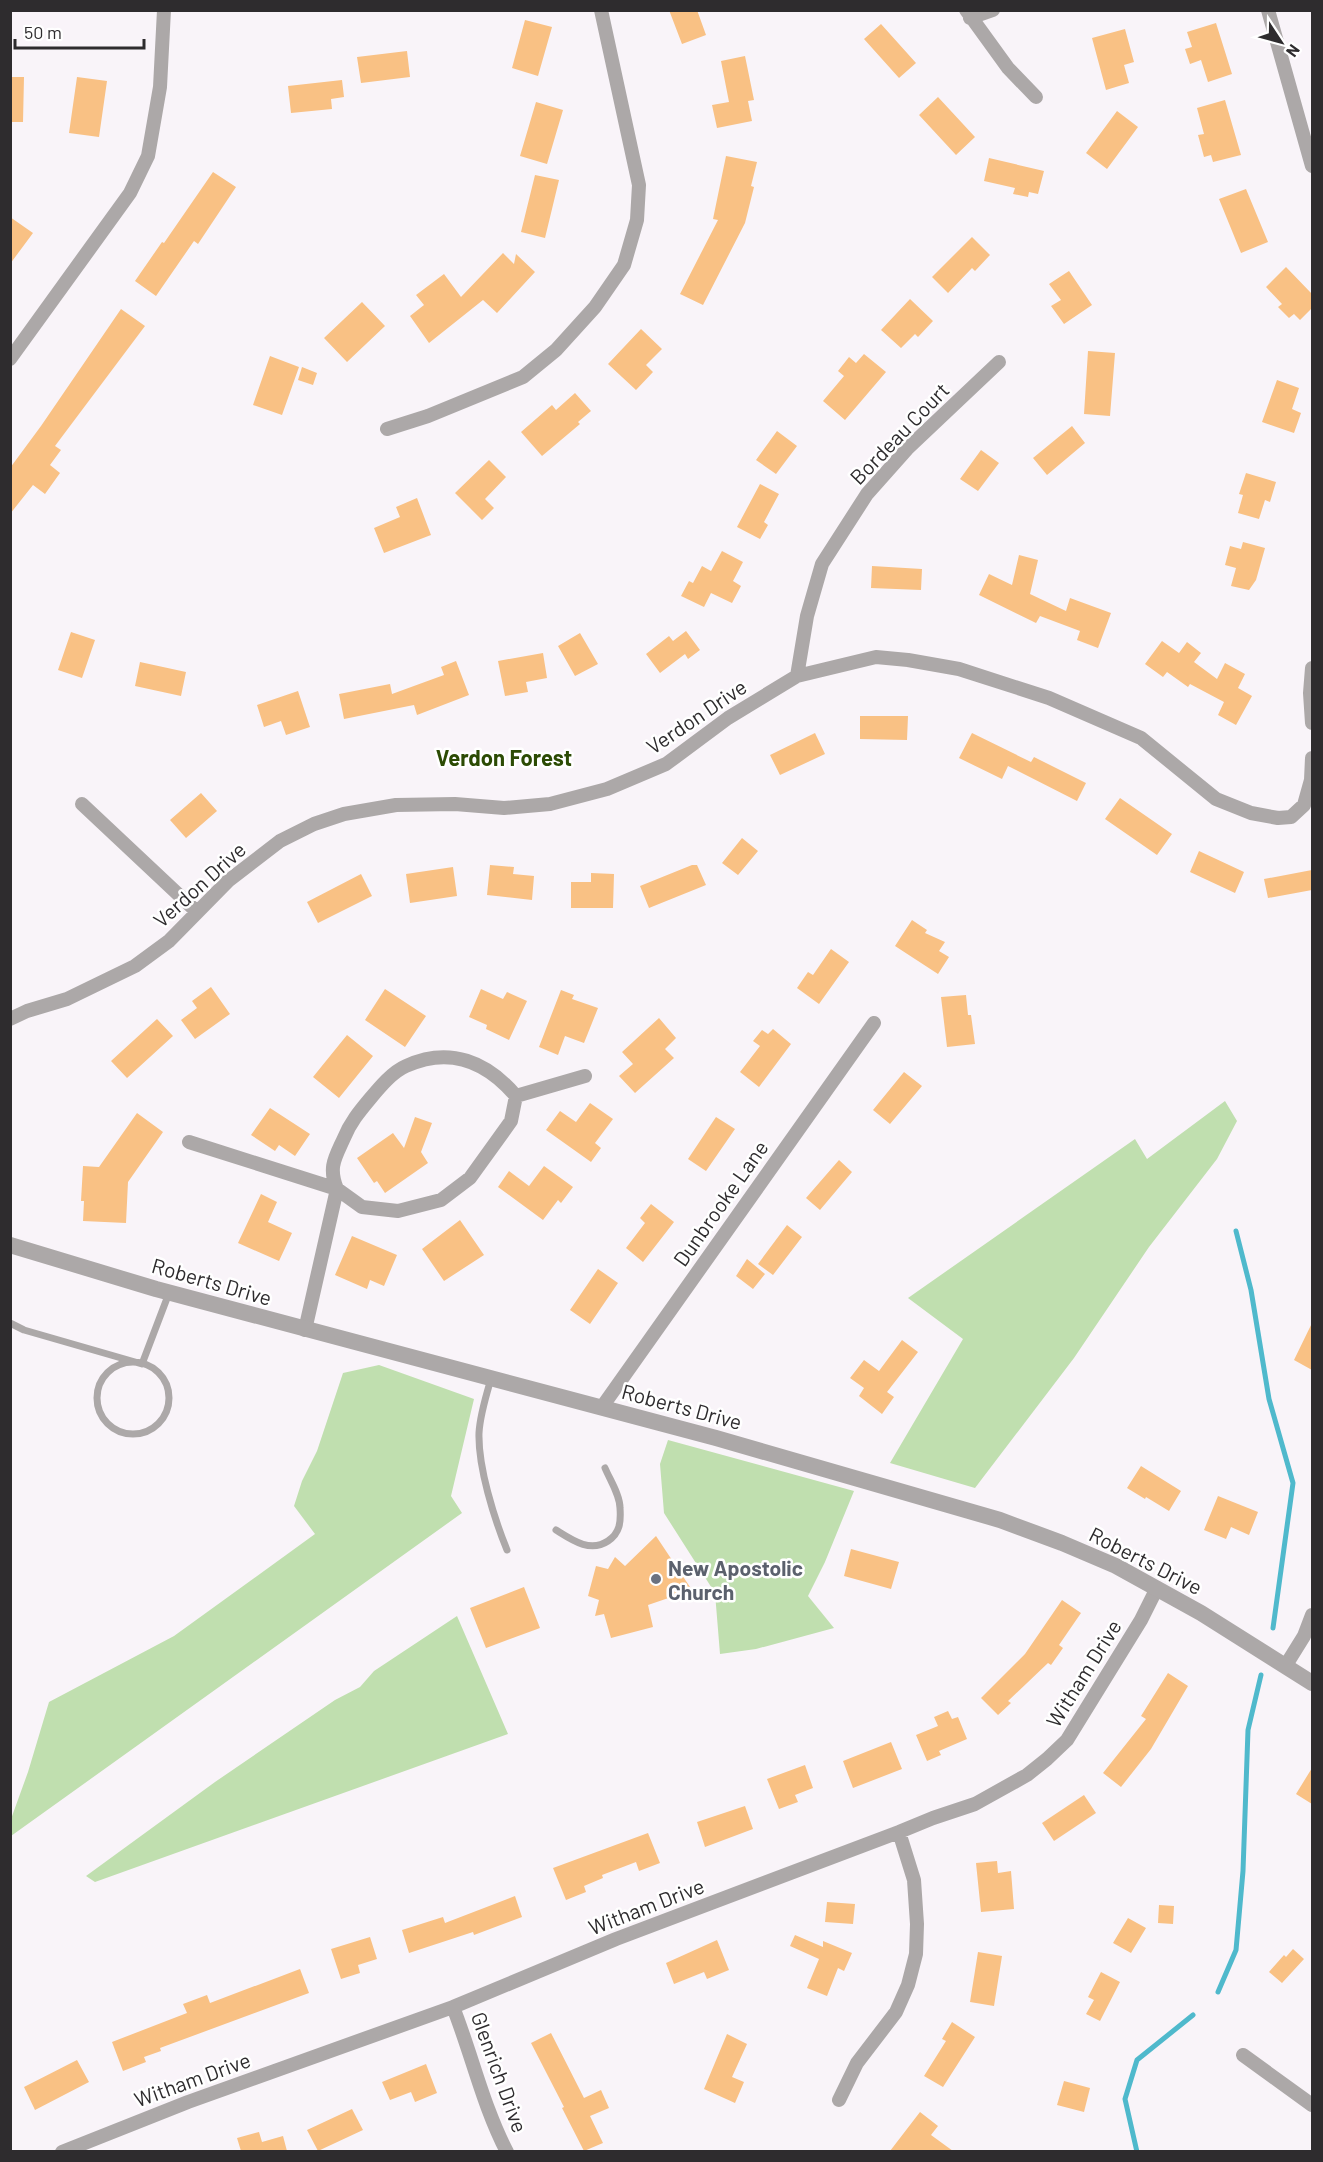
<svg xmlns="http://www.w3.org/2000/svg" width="1323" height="2162" viewBox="0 0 1323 2162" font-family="Barlow,sans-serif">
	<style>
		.green { fill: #c0dfaf }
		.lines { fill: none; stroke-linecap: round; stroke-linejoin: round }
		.stream { stroke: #4fb9cc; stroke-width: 5 }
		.building { fill: #f9c184 }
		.service { stroke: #aca8a8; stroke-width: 7 }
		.minor { stroke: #aca8a8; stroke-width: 14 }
		.tertiary { stroke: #aca8a8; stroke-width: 16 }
		.worship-dot { fill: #6b7280; stroke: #fff; stroke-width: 2 }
		.labels { text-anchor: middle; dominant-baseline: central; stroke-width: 5; stroke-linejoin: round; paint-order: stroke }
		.street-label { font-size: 21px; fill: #2e2c2e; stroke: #fff }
		.worship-label { font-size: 21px; font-weight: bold; fill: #5b616d; stroke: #fff; text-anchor: start }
		.neighbourhood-label { font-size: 22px; font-weight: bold; fill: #2c4b04; stroke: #fff }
	</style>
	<rect width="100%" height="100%" fill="#f9f4f9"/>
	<path class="green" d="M1225,1101L1237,1121L1217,1159L1149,1247L1074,1358L975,1488L890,1463L963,1339L908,1298L1135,1139L1147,1159Z
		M379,1365L474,1399L451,1496L462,1513L11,1836V1819L28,1772L49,1702L174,1636L315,1534L294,1506L302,1481L317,1451L343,1373Z
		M668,1440L854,1491L825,1562L808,1596L834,1628L756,1649L720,1654L715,1593L664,1513L660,1464Z
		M457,1616L508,1734L95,1882L86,1876L215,1782L335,1700L360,1687L374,1671Z"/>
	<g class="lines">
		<path class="stream" d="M1236,1231L1251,1290L1269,1399L1293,1483L1273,1628
			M1218,1992L1236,1950L1243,1871L1248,1730L1261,1675
			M1137,2152L1125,2099L1137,2060L1193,2015"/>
	</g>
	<path class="building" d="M669,10H697L706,35L682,44Z
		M525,20L552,27L538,76L512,68Z
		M1216,23L1232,74L1208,82L1201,60L1190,64L1185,49L1192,47L1187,32Z
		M881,24L916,63L899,78L864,39Z
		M1125,29L1134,62L1124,65L1129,83L1106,90L1092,38Z
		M407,51L410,77L361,83L357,57Z
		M745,56L754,100L748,101L752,121L717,128L712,105L729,102L721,61Z
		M10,77H24L23,122H10Z
		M77,77L107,81L99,137L69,133Z
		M342,80L344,97L331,99L332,109L291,113L288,86Z
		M938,97L975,137L956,155L919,115Z
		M1225,100L1241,155L1213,162L1211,155L1204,157L1198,135L1204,134L1197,108Z
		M536,102L563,110L547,164L520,156Z
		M1117,111L1138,127L1107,169L1086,153Z
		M726,156L757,162L751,186L754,187L745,223L703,305L680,294L718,220L713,219Z
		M989,158L1044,171L1038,194L1029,192L1028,197L1013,194L1015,188L984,181Z
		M213,172L236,187L198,244L194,241L156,296L135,281L162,242L164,243Z
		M535,175L559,180L545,238L521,232Z
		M1246,189L1268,242L1241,253L1219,199Z
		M10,217L33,233L10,264Z
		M972,237L990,255L975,271L972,268L948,293L932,277Z
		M503,253L514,264L516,254L535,272L497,313L483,300L429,343L410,316L424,305L416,295L444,274L461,297Z
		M1286,267L1312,294V308L1300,320L1294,314L1289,318L1278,307L1282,304L1266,287Z
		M1069,271L1092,305L1064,324L1051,306L1061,300L1049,284Z
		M910,299L933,321L918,337L915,334L901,348L881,330Z
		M362,302L385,326L347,362L324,338Z
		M121,309L145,326L55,446L61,450L50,465L60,473L45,494L33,485L10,514V468L41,426Z
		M641,329L662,349L646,365L653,372L636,390L608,364Z
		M1088,351L1115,353L1110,416L1084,414Z
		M864,354L886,372L845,420L823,401L844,376L838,371L849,357L856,363Z
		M270,356L299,367L282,415L253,405Z
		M302,367L317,373L313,385L298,380Z
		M1277,380L1299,388L1292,409L1301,413L1294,433L1262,422Z
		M575,393L591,411L578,422L580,424L542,456L521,432L552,405L556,410Z
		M1072,426L1085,443L1047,475L1033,458Z
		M777,431L797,446L776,474L756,460Z
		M981,450L999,463L978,491L960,479Z
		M489,460L506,477L485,499L494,508L482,520L455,493Z
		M1246,473L1276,482L1270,502L1265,500L1259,519L1238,513L1243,495L1239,494Z
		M760,484L779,494L764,522L768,525L760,539L737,527Z
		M417,498L431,535L384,553L374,528L400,517L396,507Z
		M1243,542L1265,548L1256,580L1249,590L1231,586L1236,568L1225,565L1230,546L1241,549Z
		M722,551L743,562L733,581L741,586L732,603L711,593L704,607L681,596L689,581L693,583L702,566L711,571Z
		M1019,555L1038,560L1030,594L1066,611L1070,598L1111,613L1098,648L1077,640L1080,631L1040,616L1036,623L979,595L989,574L1012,585Z
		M872,566L922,569L921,590L871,588Z
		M686,631L700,650L688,659L685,654L660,673L646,654L669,636L673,641Z
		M71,632L95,640L82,678L58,670Z
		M580,633L598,664L575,676L558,646Z
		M1162,641L1179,653L1187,642L1201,653L1194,662L1217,679L1225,663L1245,674L1238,688L1252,696L1236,725L1218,715L1224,702L1190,684L1188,687L1167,672L1163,677L1145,664Z
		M543,653L547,678L526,682L528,692L505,696L498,661Z
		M456,661L469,695L417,715L414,705L344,719L339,694L390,684L392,694L444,675L441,667Z
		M140,662L186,672L181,696L135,686Z
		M298,691L310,727L286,735L281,721L264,727L257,705Z
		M860,716H908L907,740L860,739Z
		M815,733L825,754L780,775L770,755Z
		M972,733L1031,762L1034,757L1086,783L1077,801L1008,766L1002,779L959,758Z
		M201,793L217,811L186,838L170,820Z
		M1120,798L1172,834L1157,855L1105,819Z
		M742,838L758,851L738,875L722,863Z
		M1199,851L1244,872L1235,893L1190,872Z
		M490,865L514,867L513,874L534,876L532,900L487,895Z
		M692,865H697L706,885L649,908L640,886Z
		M453,867L457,896L410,903L406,874Z
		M1312,870V890L1268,898L1264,879Z
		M591,873L614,874L613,908H571V882H591Z
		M361,874L372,896L318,923L307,902Z
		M912,920L927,930L925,933L945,942L939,951L949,957L938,974L895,946Z
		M831,949L849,962L819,1004L797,988L808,972L813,975Z
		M211,987L230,1014L195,1039L181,1020L197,1008L192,1001Z
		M385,989L426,1016L405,1047L365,1020Z
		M481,989L503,999L507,992L527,1001L509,1040L486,1029L487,1025L469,1017Z
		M561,990L574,995L572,999L598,1008L584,1043L565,1036L558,1055L539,1047Z
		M966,995L968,1015H971L975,1044L947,1047L941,997Z
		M659,1018L676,1038L665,1049L674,1058L635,1093L619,1076L633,1064L622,1052Z
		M157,1019L173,1036L127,1078L111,1061Z
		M773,1029L791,1044L759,1087L740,1072L760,1046L753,1041L762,1030L768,1034Z
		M347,1035L373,1056L339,1098L313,1077Z
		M904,1072L922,1086L890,1124L873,1110Z
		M590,1103L613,1119L595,1143L601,1148L591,1162L546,1130L560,1111L576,1122Z
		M270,1108L310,1134L295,1156L279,1145L275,1151L251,1135Z
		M137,1113L163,1132L128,1182L126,1223L83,1221L84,1201H81L83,1166L99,1167Z
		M415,1117L432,1123L421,1152L428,1163L385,1193L377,1181L374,1183L357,1158L393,1133L404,1148Z
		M716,1117L735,1129L706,1171L688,1159Z
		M839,1160L852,1172L820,1210L806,1198Z
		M544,1166L573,1187L561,1203L558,1200L543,1220L498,1187L509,1171L529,1186Z
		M261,1194L277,1202L268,1222L292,1233L279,1261L238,1243Z
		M651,1204L674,1222L643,1262L626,1248L645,1223L640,1218Z
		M460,1220L484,1255L444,1281L422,1249Z
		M787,1225L802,1237L773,1275L758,1264Z
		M352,1236L397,1255L384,1286L370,1280L367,1289L335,1275Z
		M747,1259L765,1274L753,1289L736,1276Z
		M598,1269L618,1283L590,1324L570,1310Z
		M1312,1323V1370L1294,1360Z
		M902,1340L918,1352L887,1392L894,1397L882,1414L859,1396L864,1388L850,1378L864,1360L879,1371Z
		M1141,1466L1181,1491L1169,1511L1146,1497L1145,1499L1127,1488Z
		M1218,1496L1258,1512L1249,1535L1231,1527L1226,1539L1204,1530Z
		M656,1536L692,1590L648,1605L653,1627L611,1638L604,1614L595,1616L599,1600L588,1596L596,1566L608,1569L615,1557L625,1566Z
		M851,1549L899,1562L891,1589L844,1576Z
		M524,1587L540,1628L486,1648L470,1608Z
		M1062,1600L1081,1613L1059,1645L1063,1648L1051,1665L1048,1663L1008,1701L1011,1703L998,1715L981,1698L1025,1654Z
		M1168,1673L1188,1686L1151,1749L1121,1787L1103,1773L1146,1719L1141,1716Z
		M948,1711L952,1719L958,1717L967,1739L939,1751L941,1755L927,1761L916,1735L938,1726L934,1717Z
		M891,1742L902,1769L853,1788L843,1761Z
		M805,1765L813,1788L795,1795L798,1802L779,1809L767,1779Z
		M1312,1768V1804L1296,1794Z
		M1084,1795L1096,1813L1054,1841L1042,1823Z
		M745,1806L753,1829L705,1847L697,1822Z
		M648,1833L660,1863L639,1871L636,1862L602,1875L603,1878L584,1886L586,1892L566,1900L553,1868Z
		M997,1861L998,1873L1011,1871L1014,1909L981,1912L976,1863Z
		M515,1896L522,1917L474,1935L473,1932L409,1953L402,1930L443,1917L445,1923Z
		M827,1902L855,1904L853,1924L825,1922Z
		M1159,1905L1174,1906L1173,1924L1158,1923Z
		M1128,1918L1146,1928L1131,1953L1113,1943Z
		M795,1935L823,1947V1941L852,1953L844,1971L838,1968L827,1996L807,1988L819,1959L790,1946Z
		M370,1937L377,1959L358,1965L360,1973L341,1979L331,1949Z
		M717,1940L729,1970L707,1979L704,1972L674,1984L666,1963Z
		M1293,1949L1304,1959L1282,1983L1269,1972L1284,1955L1286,1957Z
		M978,1952L1002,1956L994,2006L970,2002Z
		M300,1969L309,1993L160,2048L161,2051L144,2057L146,2062L123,2071L112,2042L187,2013L183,2004L207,1995L210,2003Z
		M1101,1972L1120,1982L1100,2021L1086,2014L1094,2000L1088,1997Z
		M952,2022L975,2037L943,2087L924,2076L946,2041L942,2039Z
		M551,2033L584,2098L601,2090L609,2108L590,2116L603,2143L584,2151L562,2108L564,2107L531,2043Z
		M727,2034L747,2044L732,2077L744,2082L735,2103L704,2089Z
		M77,2060L89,2082L35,2110L24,2087Z
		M426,2064L437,2093L415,2102L411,2092L390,2100L382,2082Z
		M1064,2081L1090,2088L1084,2112L1057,2105Z
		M352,2109L363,2130L318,2151L307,2130Z
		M920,2112L938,2126L931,2135L953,2151H890Z
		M259,2132L262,2142L283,2136L287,2151H241L237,2138Z"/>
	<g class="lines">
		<path class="service" d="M10,1323L24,1330L142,1364L169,1293
			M97 1398a36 36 0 1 1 72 0a36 36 0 1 1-72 0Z
			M491,1379C486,1396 480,1415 479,1433C478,1467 494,1518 507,1550
			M556,1530C572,1540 590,1553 608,1541C620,1533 621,1522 620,1508C620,1495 610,1480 605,1468"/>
		<path class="minor" d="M966,10L1008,68L1036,97
			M1268,10L1312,166
			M970,18L993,10
			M10,359L130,193L148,156L160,87L164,10
			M387,429L428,416L523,377L556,350L595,307L624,265L637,220L639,185L601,10
			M1312,668L1310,693L1312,723
			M797,676L807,616L822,564L867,494L907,449L999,362
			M82,804L197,912
			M10,1019L27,1011L67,999L135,966L169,941L228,881L280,841L314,824L344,814L396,805L455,804L504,808L550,804L607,789L666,764L728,718L797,676L876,657L908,660L959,669L1049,698L1141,738L1216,799L1251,813L1278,818L1291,817L1304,805L1311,780L1312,758
			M516,1096L585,1076
			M189,1142L337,1189L362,1207L398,1211L441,1200L470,1178L511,1121L516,1096C487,1062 450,1046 406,1066C392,1072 379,1088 369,1100C359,1112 350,1123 344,1138C335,1158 328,1167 337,1189L305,1330
			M602,1407L874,1023
			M1286,1665L1304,1636L1312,1615
			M453,2007C472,2055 483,2106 507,2152
			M1243,2055L1312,2105
			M839,2100L857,2063L896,2012L908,1985L916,1954L917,1924L914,1880L899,1832
			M62,2152L188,2102L453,2007L616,1939L899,1832L933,1818L975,1804L1027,1775L1047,1759L1067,1740L1141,1620L1157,1588"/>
		<path class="tertiary" d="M10,1245L156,1289L716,1438L1000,1520L1062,1543L1116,1566L1201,1613L1312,1683"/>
	</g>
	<circle class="worship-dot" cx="656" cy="1579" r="6"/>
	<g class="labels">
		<g class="street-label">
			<text transform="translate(899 433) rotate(-46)">Bordeau Court</text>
			<text transform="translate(696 716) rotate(-34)">Verdon Drive</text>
			<text transform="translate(199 884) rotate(-42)">Verdon Drive</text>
			<text transform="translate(720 1203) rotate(-55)">Dunbrooke Lane</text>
			<text transform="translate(212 1281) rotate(16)">Roberts Drive</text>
			<text transform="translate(682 1406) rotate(15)">Roberts Drive</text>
			<text transform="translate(1146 1560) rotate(27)">Roberts Drive</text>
			<text transform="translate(1083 1673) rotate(-58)">Witham Drive</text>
			<text transform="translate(646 1906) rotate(-21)">Witham Drive</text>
			<text transform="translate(500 2072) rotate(70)">Glenrich Drive</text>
			<text transform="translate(192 2079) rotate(-20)">Witham Drive</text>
		</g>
		<g class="worship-label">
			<text x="668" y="1567">New Apostolic<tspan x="668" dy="24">Church</tspan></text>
		</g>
		<g class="neighbourhood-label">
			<text x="504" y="757">Verdon Forest</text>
		</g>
	</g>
	<rect width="1323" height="2162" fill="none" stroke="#2e2c2e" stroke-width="24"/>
	<g transform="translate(1281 42) rotate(126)" stroke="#ffffff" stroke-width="4.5" paint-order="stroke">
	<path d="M0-4.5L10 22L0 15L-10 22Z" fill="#2e2c2e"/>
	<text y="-9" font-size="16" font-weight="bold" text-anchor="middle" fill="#2e2c2e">N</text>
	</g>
	<path d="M15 39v9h129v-9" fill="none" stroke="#2e2c2e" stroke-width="3"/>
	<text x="24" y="39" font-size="18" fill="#2e2c2e" stroke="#ffffff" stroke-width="4.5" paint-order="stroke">50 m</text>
</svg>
